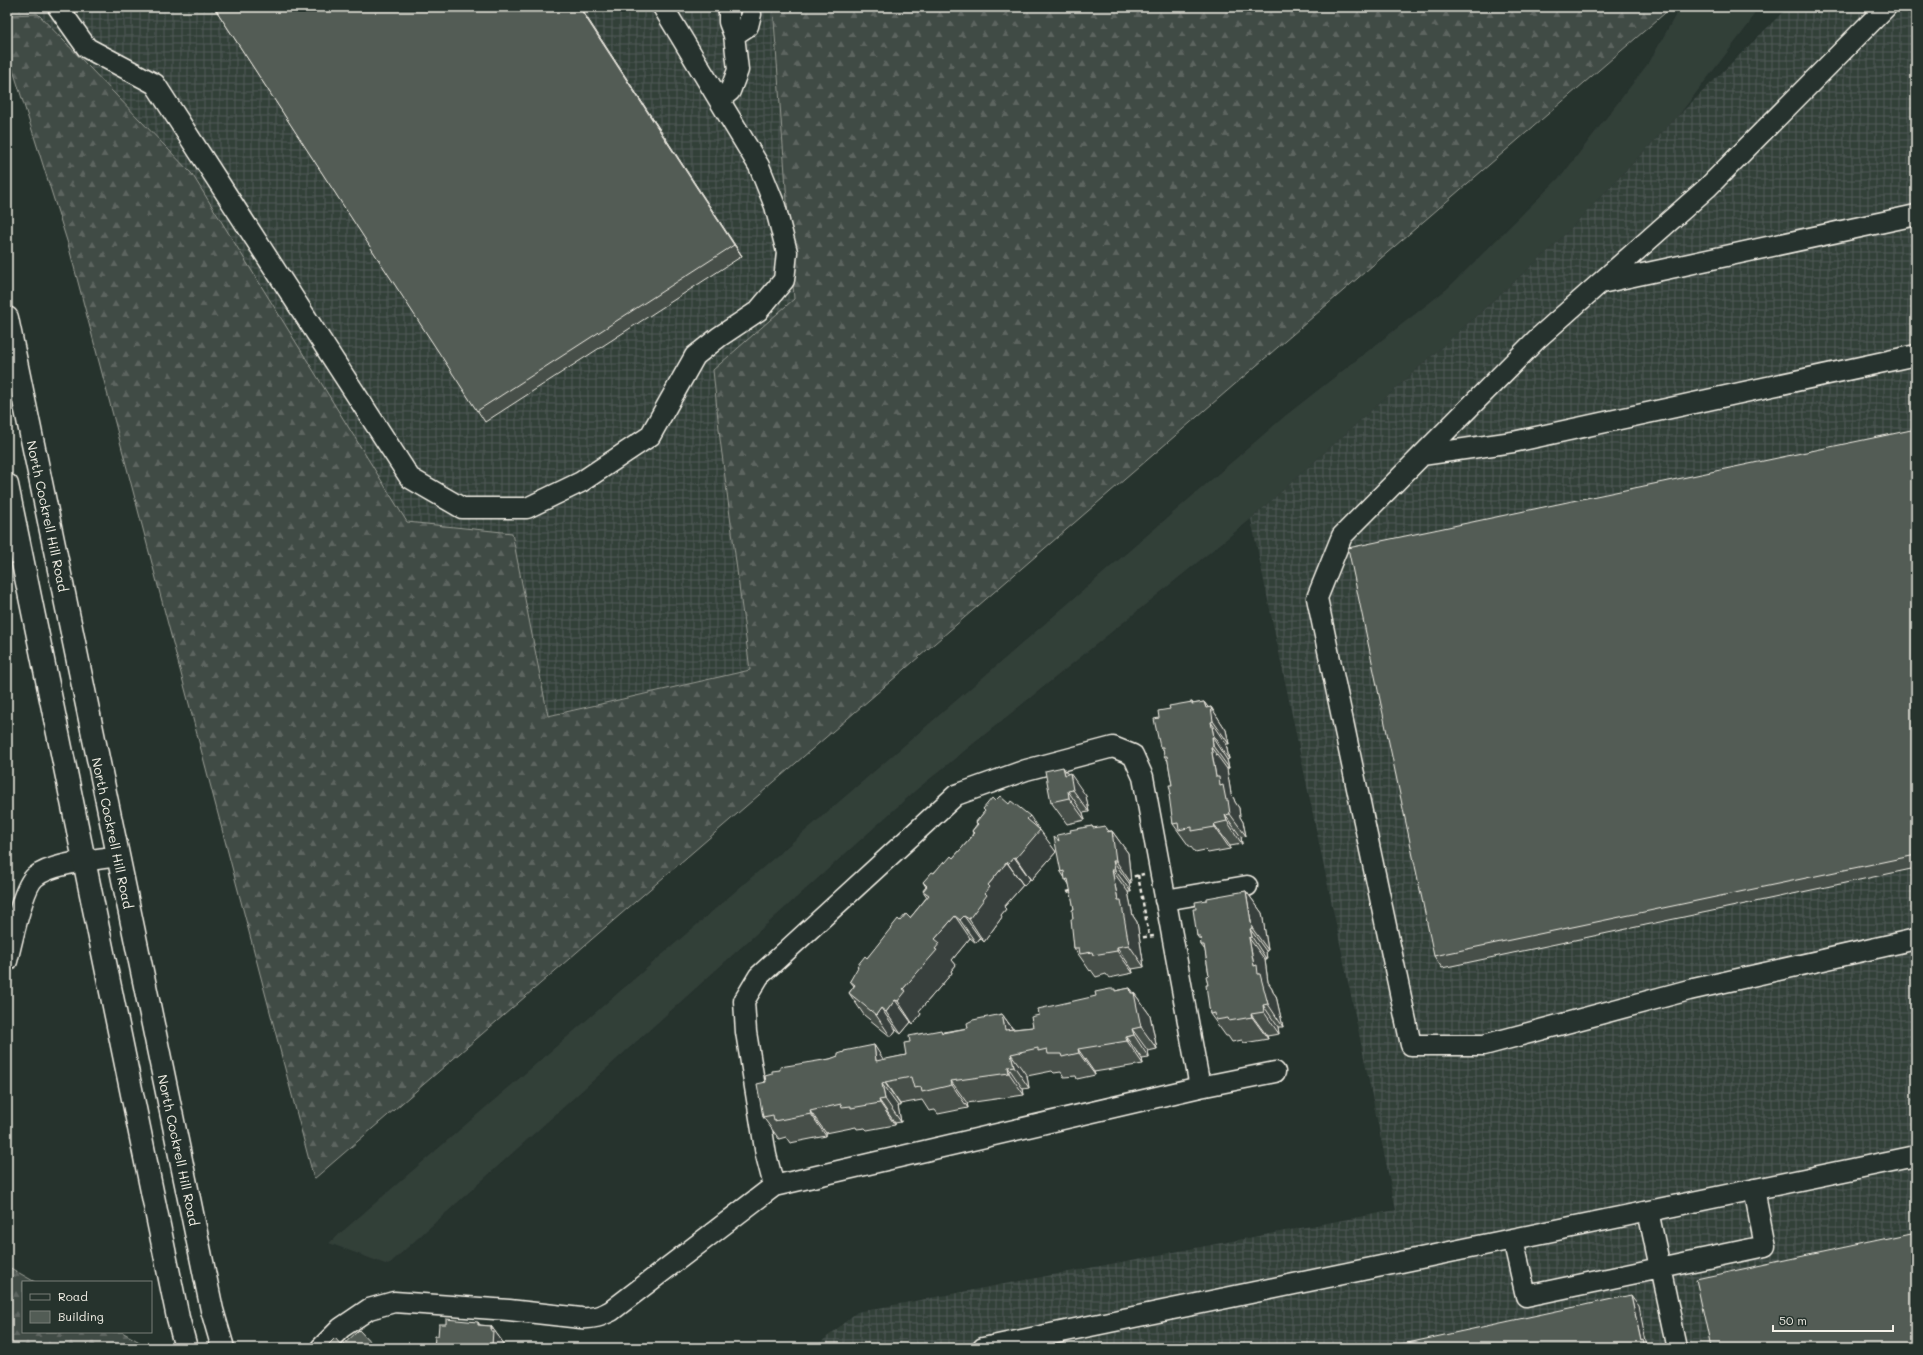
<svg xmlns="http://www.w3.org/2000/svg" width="1923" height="1355" viewBox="0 0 1923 1355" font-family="Mali,sans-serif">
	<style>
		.built { fill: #333f39 }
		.industrial { fill: url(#industrial-grid) }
		.forest { fill: url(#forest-firs); stroke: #9a9e96 }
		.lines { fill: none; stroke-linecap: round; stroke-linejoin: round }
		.minor-casing { stroke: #f4f1e8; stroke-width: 23 }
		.major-casing { stroke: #f4f1e8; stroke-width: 25 }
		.path { stroke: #f4f1e8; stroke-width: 2.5; stroke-dasharray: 4 3; stroke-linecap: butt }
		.minor { stroke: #26332d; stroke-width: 20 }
		.major { stroke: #26332d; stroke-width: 22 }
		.wall { fill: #474f49; stroke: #f4f1e8 }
		.shaded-wall { fill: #39403c; stroke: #f4f1e8 }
		.building { fill: #525c55; stroke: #f4f1e8 }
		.labels { text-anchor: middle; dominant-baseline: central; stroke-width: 3; stroke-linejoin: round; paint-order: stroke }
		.street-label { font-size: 13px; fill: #f4f1e8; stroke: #26332d }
	</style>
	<defs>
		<pattern id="industrial-grid" width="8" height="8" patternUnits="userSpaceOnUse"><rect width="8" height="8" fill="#333f39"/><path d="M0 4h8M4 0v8" fill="none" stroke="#515b56"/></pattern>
		<pattern id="forest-firs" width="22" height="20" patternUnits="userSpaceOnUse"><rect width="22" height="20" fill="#414b45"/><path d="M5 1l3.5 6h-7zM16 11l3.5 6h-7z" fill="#5d6560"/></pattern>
	</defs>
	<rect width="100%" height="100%" fill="#26332d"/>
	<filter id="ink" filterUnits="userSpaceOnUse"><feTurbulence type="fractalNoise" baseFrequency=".025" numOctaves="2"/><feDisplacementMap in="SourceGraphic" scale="8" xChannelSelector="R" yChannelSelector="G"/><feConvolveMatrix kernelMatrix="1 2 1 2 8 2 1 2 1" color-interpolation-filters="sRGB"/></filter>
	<g filter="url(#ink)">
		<path class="built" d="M1680,7H1757L1749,24L1679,115L1555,245L1251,519L916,790L388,1265L329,1243L1285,416L1447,289L1563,174L1650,61Z"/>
		<path class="industrial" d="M7,7H773L794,300L713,371L720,439L750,670L547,716L512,533L407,522L192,174L39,14L7,15Z
			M1788,7H1916V1348H814L857,1312L1396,1210L1251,519L1555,245L1679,115Z"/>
		<path class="forest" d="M773,7H1672L314,1179L68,244L7,51V15L38,14L192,174L407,522L512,533L548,716L750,670L720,439L713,370L794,299Z
			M7,1266L35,1282H23V1332H122L143,1344L139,1348H7Z"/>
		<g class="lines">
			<g class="minor-casing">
				<path id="minor" d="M58,7L87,48L155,84L410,478L462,508H527L581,482L650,436L695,356L719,337L758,311L784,280L787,252L775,206L759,166L663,7
					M1886,7L1708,187L1537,339L1342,536L1317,598L1411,1045H1484L1689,990L1916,939
					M729,9V22L734,35L748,26L751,14
					M719,100L730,91L738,70L734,35
					M1601,283L1916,215
					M1422,455L1513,442L1916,355
					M1165,900L1247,886
					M7,961C12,943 22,888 35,877C52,863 95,860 118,856
					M774,1186L766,1155L746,1032L744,1001L759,976L956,795L1026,770L1113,747L1133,755L1143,777L1200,1087
					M1648,1211L1677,1348
					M1513,1239L1526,1296L1765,1246L1754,1189
					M321,1348L341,1328L369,1309L394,1302L509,1310L581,1318C593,1319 601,1316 611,1311L774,1186L1200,1087L1275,1072
					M983,1348L1916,1156"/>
			</g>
			<g class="major-casing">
				<path id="major" d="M7,318L212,1310L223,1348
					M7,485L178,1318L186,1348"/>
			</g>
			<path class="path" d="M1138,875L1149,936
				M1127,878L1144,874
				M1067,892L1074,890
				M1136,938L1155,936"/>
			<use href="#minor" class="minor"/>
			<use href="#major" class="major"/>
		</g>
		<path class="wall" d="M214,7H580L742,256L485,422Z
			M1916,429V868L1442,968L1434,956Z
			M1192,702L1193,704L1204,702L1208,708L1211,707L1226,730L1229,744H1226L1229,759L1227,760L1229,768L1227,769L1231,794L1234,799L1235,802L1239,808L1240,817L1243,822L1246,836L1241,837L1242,844L1230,846V849L1208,853L1205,850L1195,852L1190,846H1189L1173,824L1171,794L1172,785L1168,761L1164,756V752L1160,747L1159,718L1170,709Z
			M1068,774L1086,796L1089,812L1083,813L1085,820L1067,824L1051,802Z
			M995,801L1037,827L1056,852L1031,880L1030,879L1024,886L1023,885L1004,907L1006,909L1001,915L1002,917L984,942L980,938L976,943L970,938L952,960L956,965L951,971L952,973L919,1011L921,1014L913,1024L911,1022L901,1034L896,1030L891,1037L864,1015L849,993L854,986L850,981L867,958L900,921L910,918L927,897L923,891L926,887L923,882L945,863L953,858L970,839L973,833L972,831L977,824L976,822L985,811L983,809Z
			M1092,826L1094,828L1109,831H1112L1128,853L1131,883H1129L1131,892H1128L1133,916L1137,922L1144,967L1132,969L1133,973L1109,978L1106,974L1096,977L1091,970L1090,971L1074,948L1073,919L1074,909L1070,886L1061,872L1059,841L1071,832Z
			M1246,891L1262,913L1268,950L1266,951L1267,960H1265L1268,982L1272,988L1273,992L1276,996L1283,1027H1278L1279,1034L1267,1036L1268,1039L1244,1043L1242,1040L1232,1042L1228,1036H1226L1210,1014L1208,985L1209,975L1205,950L1201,945V941L1197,936L1196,909L1207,900Z
			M1130,988L1134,993L1150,1015L1157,1049L1148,1051L1149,1058L1142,1059L1143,1064L1094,1072L1095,1075L1077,1079L1076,1076L1064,1077L1061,1072L1054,1073L1052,1071L1027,1076L1029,1088L1023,1089L1024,1095L967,1103L968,1108L938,1114L935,1110L929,1111L922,1100L900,1104L901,1106H898L901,1122L895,1123V1125L867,1130L865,1128L857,1129L856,1127L826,1133V1136L790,1143L786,1137L779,1139L763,1117L766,1082L772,1074L780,1070L830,1059L874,1045L883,1060L906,1055L910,1042L943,1032L968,1028L1002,1014L1013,1029L1033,1027L1039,1015L1116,991Z
			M480,1325L491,1326L507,1348H434L438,1336Z"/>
		<path class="shaded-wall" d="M579,7H580L742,256L734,245Z
			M1204,702L1212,712L1211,707L1226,730L1229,744L1213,721L1206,708Z
			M1211,722L1226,744L1229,759L1214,737Z
			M1212,737L1227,760L1229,768L1213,746Z
			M1211,747L1227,769L1231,794L1234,799L1235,802L1239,808L1240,817L1243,822L1246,836L1230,814L1220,786L1216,777Z
			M1063,767L1071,779L1070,773L1086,796L1089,812L1073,790L1065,775Z
			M1068,791L1083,813L1085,820L1069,798Z
			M1225,815L1241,837L1242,844L1227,821Z
			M1030,816L1040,831V830L1056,852L1031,880L1016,858L1027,819Z
			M1214,824L1230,846V849L1215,827Z
			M1105,826L1113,837L1112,831L1128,853L1131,883L1116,861L1107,832Z
			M1014,857L1030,879L1024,886L1008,864Z
			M1113,861L1129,883L1131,892L1115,870Z
			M1007,862L1023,885L1004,907L1006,909L1001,915L1002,917L984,942L969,919L985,893L988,885Z
			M1112,870L1128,892L1133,916L1137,922L1144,967L1129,945L1118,900Z
			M1246,891L1262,913L1268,950L1252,928Z
			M955,916L970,938L952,960L956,965L951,971L952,973L919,1011L921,1014L913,1024L898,1001L903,989L935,949V939Z
			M964,916L980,938L976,943L960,920Z
			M1250,929L1266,951L1267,960L1252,937Z
			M1249,938L1265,960L1268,982L1272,988L1273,992L1276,996L1283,1027L1268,1004L1254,966Z
			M1117,947L1132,969L1133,973L1117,951Z
			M1130,988L1135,995L1134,993L1150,1015L1157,1049L1141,1027Z
			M895,1000L911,1022L901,1034L886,1012Z
			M1263,1005L1278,1027L1279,1034L1264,1012Z
			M881,1008L896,1030L891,1037L876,1015Z
			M1002,1014L1018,1037L1021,1053L1005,1030Z
			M1251,1014L1267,1036L1268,1039L1252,1017Z
			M1132,1029L1148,1051L1149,1058L1134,1035Z
			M1126,1037L1142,1059L1143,1064L1127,1041Z
			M874,1045L889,1068L876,1061Z
			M1078,1049L1094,1072L1095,1075L1079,1053Z
			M1011,1054L1027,1076L1029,1088L1014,1066Z
			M1008,1067L1023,1089L1024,1095L1009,1073Z
			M951,1081L967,1103L968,1108L952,1085Z
			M885,1082L900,1104L901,1106L885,1083Z
			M882,1084L898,1106L901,1122L885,1099Z
			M879,1100L895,1123V1125L880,1103Z
			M810,1111L826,1133V1136L811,1114Z
			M1631,1295L1639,1306L1647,1347L1648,1348H1645L1641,1341Z
			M478,1322L492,1342L491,1326L507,1348H494L478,1325Z"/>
		<path class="building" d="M214,7H579L734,245L477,411Z
			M1916,429V855L1434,956L1348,548Z
			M1192,702V704L1204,702L1206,708L1211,707L1213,721L1211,722L1214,737H1212L1213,746L1211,747L1216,777H1219L1220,786L1223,785L1226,800H1228L1230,814L1225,815L1227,821L1214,824L1215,827L1192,831V827L1179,830L1178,823L1173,824L1169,795L1171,794L1169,785H1172L1167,756H1164L1163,747H1160L1154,719L1159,718L1158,711L1170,709L1169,706Z
			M1063,767L1065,775L1070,773L1073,790L1068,791L1069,798L1051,802L1045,771Z
			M1000,796L1009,804L1011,801L1030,816L1027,819L1040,830L1016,858L1014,857L1008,864L1007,862L988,885L990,887L985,893L987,895L969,919L964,916L960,920L955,916L935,939L940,943L935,949L937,950L903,989L906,991L898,1001L895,1000L886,1012L881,1008L876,1015L849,993L855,985L850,981L858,967L857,966L865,956L867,958L898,919L900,921L906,914L910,918L929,895L923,891L927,886L923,882L932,872L934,873L944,861L945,863L951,856L953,858L970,839L974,833L972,831L978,824L976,822L985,811L983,809L992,798L995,801Z
			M1092,826L1093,828L1105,826L1107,832L1112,831L1116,861H1113L1115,870H1112L1118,900H1121L1129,945L1117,947V951L1093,955L1092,952L1080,954L1079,948H1074L1071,919H1073L1072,910L1074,909L1068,879L1065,880L1064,871L1061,872L1054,837L1059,841L1057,835L1071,832L1070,830Z
			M1246,891L1252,928L1250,929L1252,937L1249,938L1254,966L1257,965L1258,974H1260L1268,1004L1263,1005L1264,1012L1251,1014L1252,1017L1229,1021L1228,1018L1216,1020L1215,1013L1210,1014L1206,985H1208L1206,976L1209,975L1204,945H1201L1200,936H1197L1193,909H1196L1195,902L1207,900V898Z
			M1130,988L1131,993H1134L1141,1027L1132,1029L1134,1035L1126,1037L1127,1041L1078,1049L1079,1053L1062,1057L1061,1054H1048L1047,1049L1038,1051V1048L1011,1054L1014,1066L1008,1067L1009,1073L951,1081L952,1085L922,1092L921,1087L914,1088L911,1077L885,1082V1083L882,1084L885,1099L879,1100L880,1103L851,1108V1106L842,1107L841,1104L810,1111L811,1114L774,1121L773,1115L763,1117L757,1084L766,1082L765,1076L772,1074V1071L780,1070V1067L830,1059L838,1056V1054L844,1052V1051L874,1045L876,1061L906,1055L904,1043L910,1042L909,1036L941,1030L942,1033L968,1028L967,1023L973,1020L1002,1014L1005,1030L1033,1027L1031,1017L1039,1015L1038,1009L1096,996L1095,992L1110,989H1115V991Z
			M1916,1232V1348H1711L1696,1279Z
			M1631,1295L1641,1341L1643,1340L1645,1348H1384Z
			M446,1319L478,1322V1325L491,1326V1331H493L492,1345L490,1344L489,1348H434L435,1336H438L439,1324H446Z
			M359,1330L376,1348H327L326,1347L335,1338L342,1346Z"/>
	</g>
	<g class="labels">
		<g class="street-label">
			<text transform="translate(48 516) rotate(78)">North Cockrell Hill Road</text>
			<text transform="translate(113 833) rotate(78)">North Cockrell Hill Road</text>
			<text transform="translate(179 1150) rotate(78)">North Cockrell Hill Road</text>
		</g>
	</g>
	<rect width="1923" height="1355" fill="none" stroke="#26332d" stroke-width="24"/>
	<rect x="12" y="12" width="1899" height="1331" fill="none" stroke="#f4f1e8" stroke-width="1.5" filter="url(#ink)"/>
	<rect x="22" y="1281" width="130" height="52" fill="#26332d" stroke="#787f78"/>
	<rect x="30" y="1294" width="20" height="6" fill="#26332d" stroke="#787f78"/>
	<text x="58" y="1301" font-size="12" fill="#f4f1e8">Road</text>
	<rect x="30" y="1311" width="20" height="12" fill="#525c55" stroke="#787f78"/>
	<text x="58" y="1321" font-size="12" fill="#f4f1e8">Building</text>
	<path d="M1773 1325v6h120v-6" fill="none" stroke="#f4f1e8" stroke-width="2"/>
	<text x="1779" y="1325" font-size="12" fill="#f4f1e8" stroke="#26332d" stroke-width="3" paint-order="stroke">50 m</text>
</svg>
